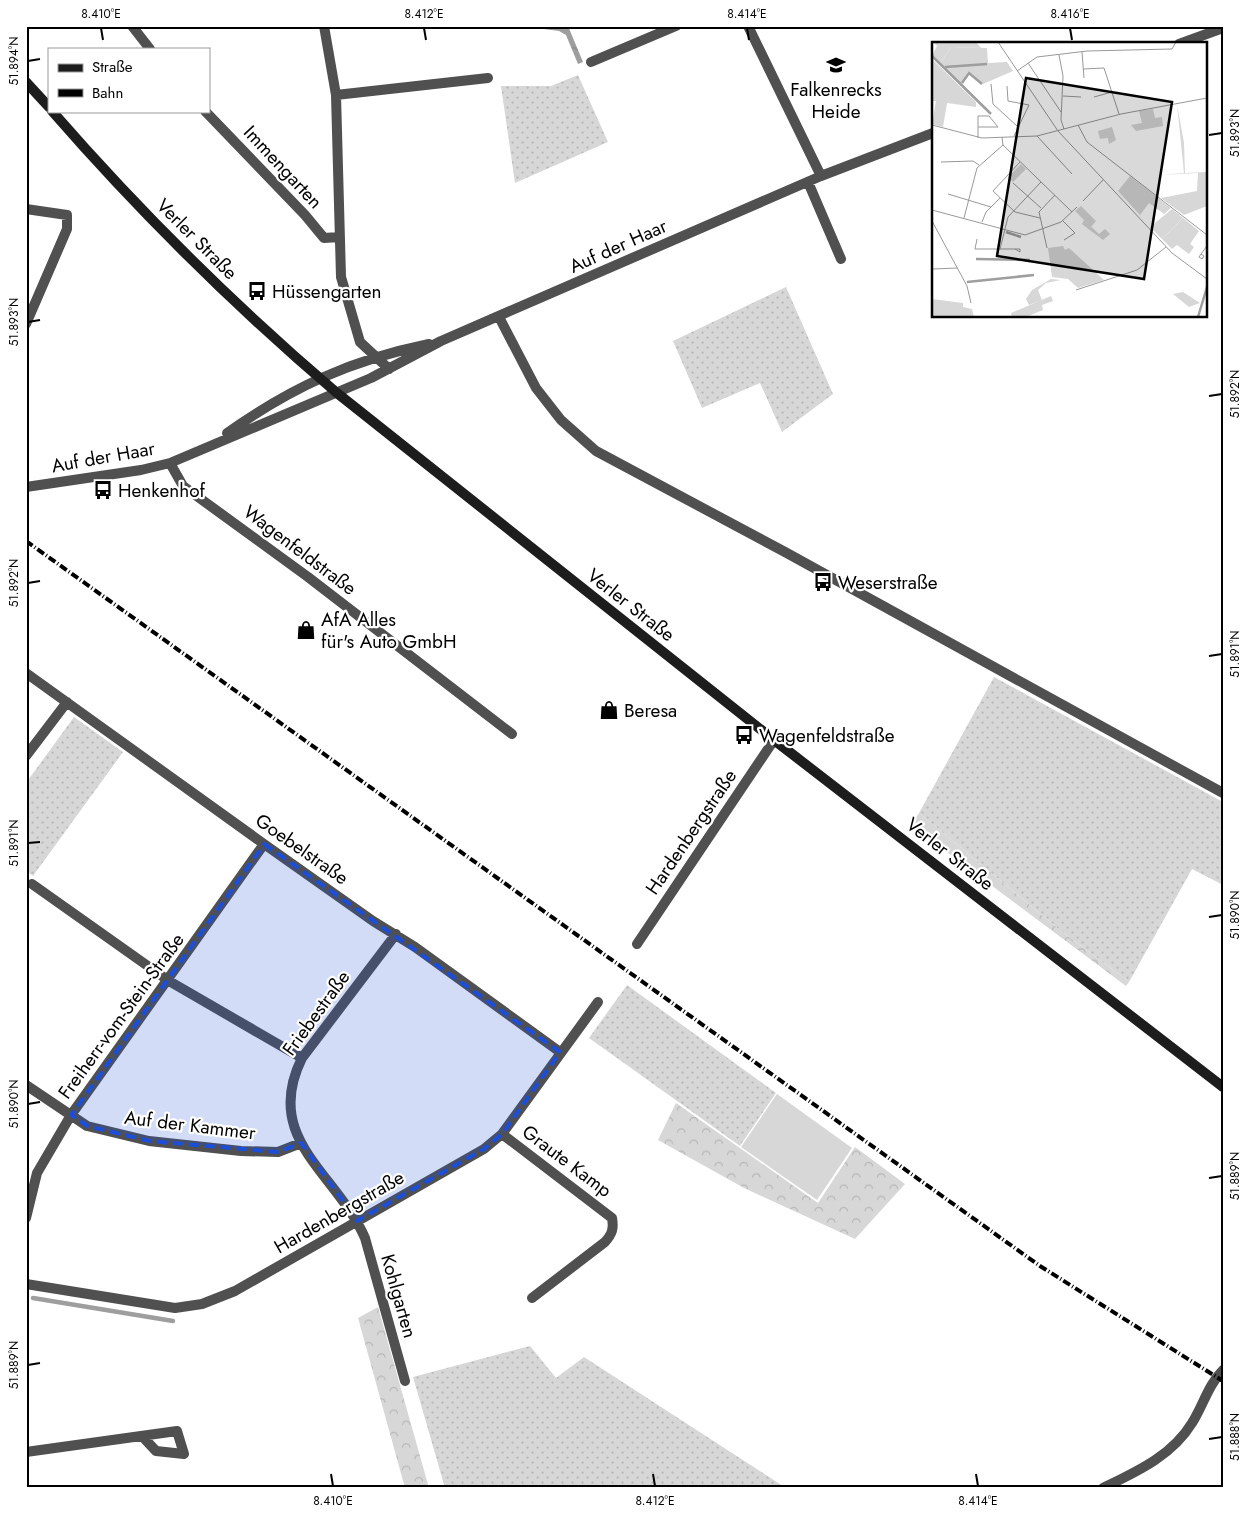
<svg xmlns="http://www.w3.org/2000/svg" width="1249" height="1514" viewBox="0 0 1249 1514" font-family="Jost,sans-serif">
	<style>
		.grass { fill: url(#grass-dots) }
		.forest { fill: url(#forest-crowns) }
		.pitch { fill: #d7d7d7 }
		.water { fill: url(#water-ripples) }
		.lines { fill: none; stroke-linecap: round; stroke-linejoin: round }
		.stream { stroke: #9e9e9e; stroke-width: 4.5 }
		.street { stroke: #505050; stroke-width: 10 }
		.secondary { stroke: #1d1d1d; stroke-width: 10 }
		.rail { stroke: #000; stroke-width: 4; stroke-dasharray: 8 2.5 1 2.5; stroke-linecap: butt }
		.marked { fill: #1d4ed8; fill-opacity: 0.2; stroke: #1d4ed8; stroke-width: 4; stroke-dasharray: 10 6; stroke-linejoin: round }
		.ticks { fill: none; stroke: #000; stroke-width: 2 }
		.labels { text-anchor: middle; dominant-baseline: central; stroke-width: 4.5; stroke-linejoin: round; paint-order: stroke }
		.poi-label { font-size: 19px; fill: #000; stroke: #fff; text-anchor: start }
		.street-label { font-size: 19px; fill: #000; stroke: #fff }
		.inset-river { fill: none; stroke: #9e9e9e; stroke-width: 2.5 }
		.inset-road { fill: none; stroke: #999; stroke-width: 1 }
		.view { fill: #000; fill-opacity: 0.15; stroke: #000; stroke-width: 2.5 }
		.inset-edge { fill: none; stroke: #000; stroke-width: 2.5 }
		.neatline { fill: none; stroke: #000; stroke-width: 2 }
		.ticks-label { font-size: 12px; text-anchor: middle; fill: #000 }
	</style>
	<defs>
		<pattern id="grass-dots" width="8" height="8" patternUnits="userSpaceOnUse" patternTransform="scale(1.25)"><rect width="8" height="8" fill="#d7d7d7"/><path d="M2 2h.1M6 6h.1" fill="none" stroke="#b7b7b7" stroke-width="1.8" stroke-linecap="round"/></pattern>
		<pattern id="forest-crowns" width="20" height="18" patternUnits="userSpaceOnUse" patternTransform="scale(1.25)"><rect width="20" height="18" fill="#d7d7d7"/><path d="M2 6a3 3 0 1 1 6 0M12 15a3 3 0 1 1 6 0" fill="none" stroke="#b7b7b7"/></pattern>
		<pattern id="water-ripples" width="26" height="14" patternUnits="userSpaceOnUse" patternTransform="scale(1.25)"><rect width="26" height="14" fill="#9e9e9e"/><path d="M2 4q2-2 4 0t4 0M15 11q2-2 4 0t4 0" fill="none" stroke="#868686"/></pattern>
	</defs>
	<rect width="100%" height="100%" fill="#fff"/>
	<path class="grass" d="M578,75L608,142L515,183L501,86H551Z
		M786,287L833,394L782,432L760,383L702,408L673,341Z
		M994,677L1223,802V885L1192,869L1129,982L1061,931L919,813Z
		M74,717L123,752L33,876L26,871V783Z
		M627,985L776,1093L740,1146L589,1038Z
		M530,1346L556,1378L584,1357L786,1488H445L413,1377Z"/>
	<path class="forest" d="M919,813L1061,931L1129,982L1126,986L911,825Z
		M676,1103L818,1203L855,1147L905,1184L855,1239L744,1188L658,1140Z
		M378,1307L429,1488H405L358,1318Z"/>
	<path class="pitch" d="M777,1094L852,1148L817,1200L741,1147Z"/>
	<path class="water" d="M521,26H568L583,62L578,64L566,35L559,31Z"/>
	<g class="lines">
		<path class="stream" d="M33,1298L173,1321"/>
		<path class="street" d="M132,26L150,49
			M324,26L336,95L341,277L360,342L389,369
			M748,26L821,176
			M1179,44L1223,28
			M591,62L676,26
			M336,95L488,78
			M205,111L305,215L324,238L339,237
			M808,182L841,259
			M26,209L67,215V229L26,324
			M499,317L536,388L561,420L596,451L785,552L1223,793
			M227,433C292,387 351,360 429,344
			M170,463L183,486L308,577L512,734
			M26,487L141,470L170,463L371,378L441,341L821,176L933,133
			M26,673L264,844L373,921L415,947L560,1052
			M26,756L67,702
			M32,884L169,981L302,1058
			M396,934L302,1058C262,1139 336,1172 365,1238L405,1381
			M637,944L774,740
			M26,1085L87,1126L149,1141L241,1151L278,1152L301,1143
			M502,1134L612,1218C614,1229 612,1234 605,1242L532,1298
			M26,1218L37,1173L71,1115L264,844
			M26,1284L175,1308L202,1304L235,1291L484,1149L502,1134L598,1002
			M26,1452L177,1431L184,1454L156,1451L142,1436
			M1103,1488C1136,1472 1172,1456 1192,1423C1203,1406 1208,1385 1223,1370"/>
		<path class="secondary" d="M26,82L49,107
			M52,111C140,212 235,306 337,393L774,740L1223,1087"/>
		<path class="rail" d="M26,541L1040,1266L1223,1381"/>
	</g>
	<path class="marked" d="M264,844L560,1052L502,1134L484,1149L357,1221L301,1143L278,1152L149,1141L87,1126L71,1115Z"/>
	<path class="ticks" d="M101,28L103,40M424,28L426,40M747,28L749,40M1070,28L1072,40M28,61L40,59M1209,135L1222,133M28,322L40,320M1209,396L1222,394M28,583L40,581M1209,656L1222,654M28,843L40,842M1209,917L1222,915M28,1104L40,1102M1209,1178L1222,1176M28,1365L40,1363M1209,1439L1222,1437M331,1474L333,1486M653,1474L655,1486M976,1474L978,1486"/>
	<defs>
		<g id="school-bare" transform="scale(1.5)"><path d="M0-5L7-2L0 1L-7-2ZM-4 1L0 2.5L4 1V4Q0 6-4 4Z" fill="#000" stroke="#fff" stroke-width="2.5" paint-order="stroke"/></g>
		<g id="bus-bare" transform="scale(1.5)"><path d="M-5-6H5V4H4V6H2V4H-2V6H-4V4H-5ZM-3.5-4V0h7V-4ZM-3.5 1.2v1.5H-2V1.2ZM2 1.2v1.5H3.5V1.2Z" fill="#000" stroke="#fff" stroke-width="2.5" paint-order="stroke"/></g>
		<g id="shop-bare" transform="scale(1.5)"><path d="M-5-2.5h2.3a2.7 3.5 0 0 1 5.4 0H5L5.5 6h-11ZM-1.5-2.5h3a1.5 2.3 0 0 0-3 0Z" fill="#000" stroke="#fff" stroke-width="2.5" paint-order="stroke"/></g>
	</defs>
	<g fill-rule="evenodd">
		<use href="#school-bare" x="836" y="65"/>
		<use href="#bus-bare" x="257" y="291"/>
		<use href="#bus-bare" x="103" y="490"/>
		<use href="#bus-bare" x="823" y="582"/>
		<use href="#shop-bare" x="306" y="630"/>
		<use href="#shop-bare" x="609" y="710"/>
		<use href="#bus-bare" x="744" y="735"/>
	</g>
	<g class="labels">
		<g class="poi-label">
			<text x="836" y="89" text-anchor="middle">Falkenrecks<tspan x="836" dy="22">Heide</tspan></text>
			<text x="272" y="291">Hüssengarten</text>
			<text x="118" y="490">Henkenhof</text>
			<text x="838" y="582">Weserstraße</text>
			<text x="321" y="619">AfA Alles<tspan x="321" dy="22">für's Auto GmbH</tspan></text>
			<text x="624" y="710">Beresa</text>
			<text x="759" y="735">Wagenfeldstraße</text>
		</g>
		<g class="street-label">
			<text transform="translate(283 167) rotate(47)">Immengarten</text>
			<text transform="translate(197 239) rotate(45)">Verler Straße</text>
			<text transform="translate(618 246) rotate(-24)">Auf der Haar</text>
			<text transform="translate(103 457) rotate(-10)">Auf der Haar</text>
			<text transform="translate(300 550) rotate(37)">Wagenfeldstraße</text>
			<text transform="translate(631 605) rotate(38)">Verler Straße</text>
			<text transform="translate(691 832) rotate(-56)">Hardenbergstraße</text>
			<text transform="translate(302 849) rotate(35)">Goebelstraße</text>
			<text transform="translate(950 854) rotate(38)">Verler Straße</text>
			<text transform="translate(316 1013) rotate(-54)">Friebestraße</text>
			<text transform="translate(121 1016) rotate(-54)">Freiherr-vom-Stein-Straße</text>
			<text transform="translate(190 1125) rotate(7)">Auf der Kammer</text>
			<text transform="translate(567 1161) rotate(37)">Graute Kamp</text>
			<text transform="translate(339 1212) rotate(-30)">Hardenbergstraße</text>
			<text transform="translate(399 1296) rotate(74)">Kohlgarten</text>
		</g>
	</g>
	<g transform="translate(932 42)">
		<rect width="275" height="275" fill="#fff"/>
		<path d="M19,5L55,6L56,21L75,20L81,29L51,42L36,30L29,42L12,26L56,22L11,25L8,22ZM0,17L44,60V65L15,61L11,85L0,82L4,59H0ZM245,62L252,101L253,131L275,130V164L252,173L229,156L265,149L266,131L227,133L252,131ZM221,67L223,76L230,75L231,84L204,89L199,83L210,81L207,69ZM180,85L184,98L177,102L176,96L168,97L166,89ZM89,122L94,127L81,140L76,135ZM198,134L239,166L232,172L217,161L208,173L186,149ZM149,164L164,179L159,185L143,169ZM251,176L267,189L258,202L262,205L257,212L245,203L240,207L230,197ZM131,204L133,208L137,206L172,238L146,246L136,237L120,235L116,206ZM119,254L121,259L110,263L111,268L94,275H80L79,271ZM0,257L31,261V265L40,267L42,275H0Z" fill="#d7d7d7"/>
		<path d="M1,0H44L49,6L19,5L8,22L0,14L5,4ZM240,167L251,176L230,197L218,185ZM152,178L167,192L173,187L178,192L171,198L150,182ZM119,237L129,238L114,241L106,248L110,258L97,263L94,257L100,248ZM251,250L268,261L257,265L241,252Z" fill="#d7d7d7"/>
		<path class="inset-river" d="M0,14L59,72M13,25L55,22M30,41L37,31L50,42M74,190L89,195M44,217L98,218M35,240L102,233M266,275L275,245"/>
		<path class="inset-road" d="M66,0L126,89L240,211L275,237M150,10L152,36M127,13L131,34L129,78L132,87M96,21L129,70M151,27L172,26L187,72M85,29L105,15L155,9L240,7L244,0M59,42L61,62L85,84M75,44L76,59L97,63L82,94M131,54L149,55M162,55L180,50M0,83L50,96L105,94L189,72L275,56M146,83L155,100L275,193M46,85H66M105,94L140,132M70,95L71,103L140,170M46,96V74H57L66,85M9,120L41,119L47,123M88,120L61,149L83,170L108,176M81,141L109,166M16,152L59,165M151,159L171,138M0,168L93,193L129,180L145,165M32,176L45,126L71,103M0,179L35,244L39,261M131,179L143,191L132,198M50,180L54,170L68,156M45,197L43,207H88V210L83,207M115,206L107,170L123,153M68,207L76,175L109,140M269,212L272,214L270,217L267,215L269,212L275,204M0,227L26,226M144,248L205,228L234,205"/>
		<path class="view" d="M94,36L240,60L212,237L65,214Z"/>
		<rect width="275" height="275" class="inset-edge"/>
	</g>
	<rect width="1249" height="1514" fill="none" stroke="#ffffff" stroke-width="55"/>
	<rect x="48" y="48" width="162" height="65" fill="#ffffff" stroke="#999999"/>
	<rect x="58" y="64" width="25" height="8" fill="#1d1d1d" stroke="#999999"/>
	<text x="92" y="72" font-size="15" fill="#000000">Straße</text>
	<rect x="58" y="89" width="25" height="8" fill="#000000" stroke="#999999"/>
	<text x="92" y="98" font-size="15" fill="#000000">Bahn</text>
	<rect x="28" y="28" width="1194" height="1458" class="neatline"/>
	<g class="ticks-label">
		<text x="101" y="18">8.410°E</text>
		<text x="424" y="18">8.412°E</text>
		<text x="747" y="18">8.414°E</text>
		<text x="1070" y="18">8.416°E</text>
		<text transform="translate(14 61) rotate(-90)" y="4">51.894°N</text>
		<text transform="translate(1235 133) rotate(-90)" y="4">51.893°N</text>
		<text transform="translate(14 322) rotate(-90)" y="4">51.893°N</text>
		<text transform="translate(1235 394) rotate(-90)" y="4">51.892°N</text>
		<text transform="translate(14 583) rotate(-90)" y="4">51.892°N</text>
		<text transform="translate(1235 654) rotate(-90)" y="4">51.891°N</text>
		<text transform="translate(14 843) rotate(-90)" y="4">51.891°N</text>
		<text transform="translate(1235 915) rotate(-90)" y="4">51.890°N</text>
		<text transform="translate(14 1104) rotate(-90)" y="4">51.890°N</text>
		<text transform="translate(1235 1176) rotate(-90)" y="4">51.889°N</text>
		<text transform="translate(14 1365) rotate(-90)" y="4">51.889°N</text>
		<text transform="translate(1235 1437) rotate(-90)" y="4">51.888°N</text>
		<text x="333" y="1505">8.410°E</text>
		<text x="655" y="1505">8.412°E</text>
		<text x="978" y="1505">8.414°E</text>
	</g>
</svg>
